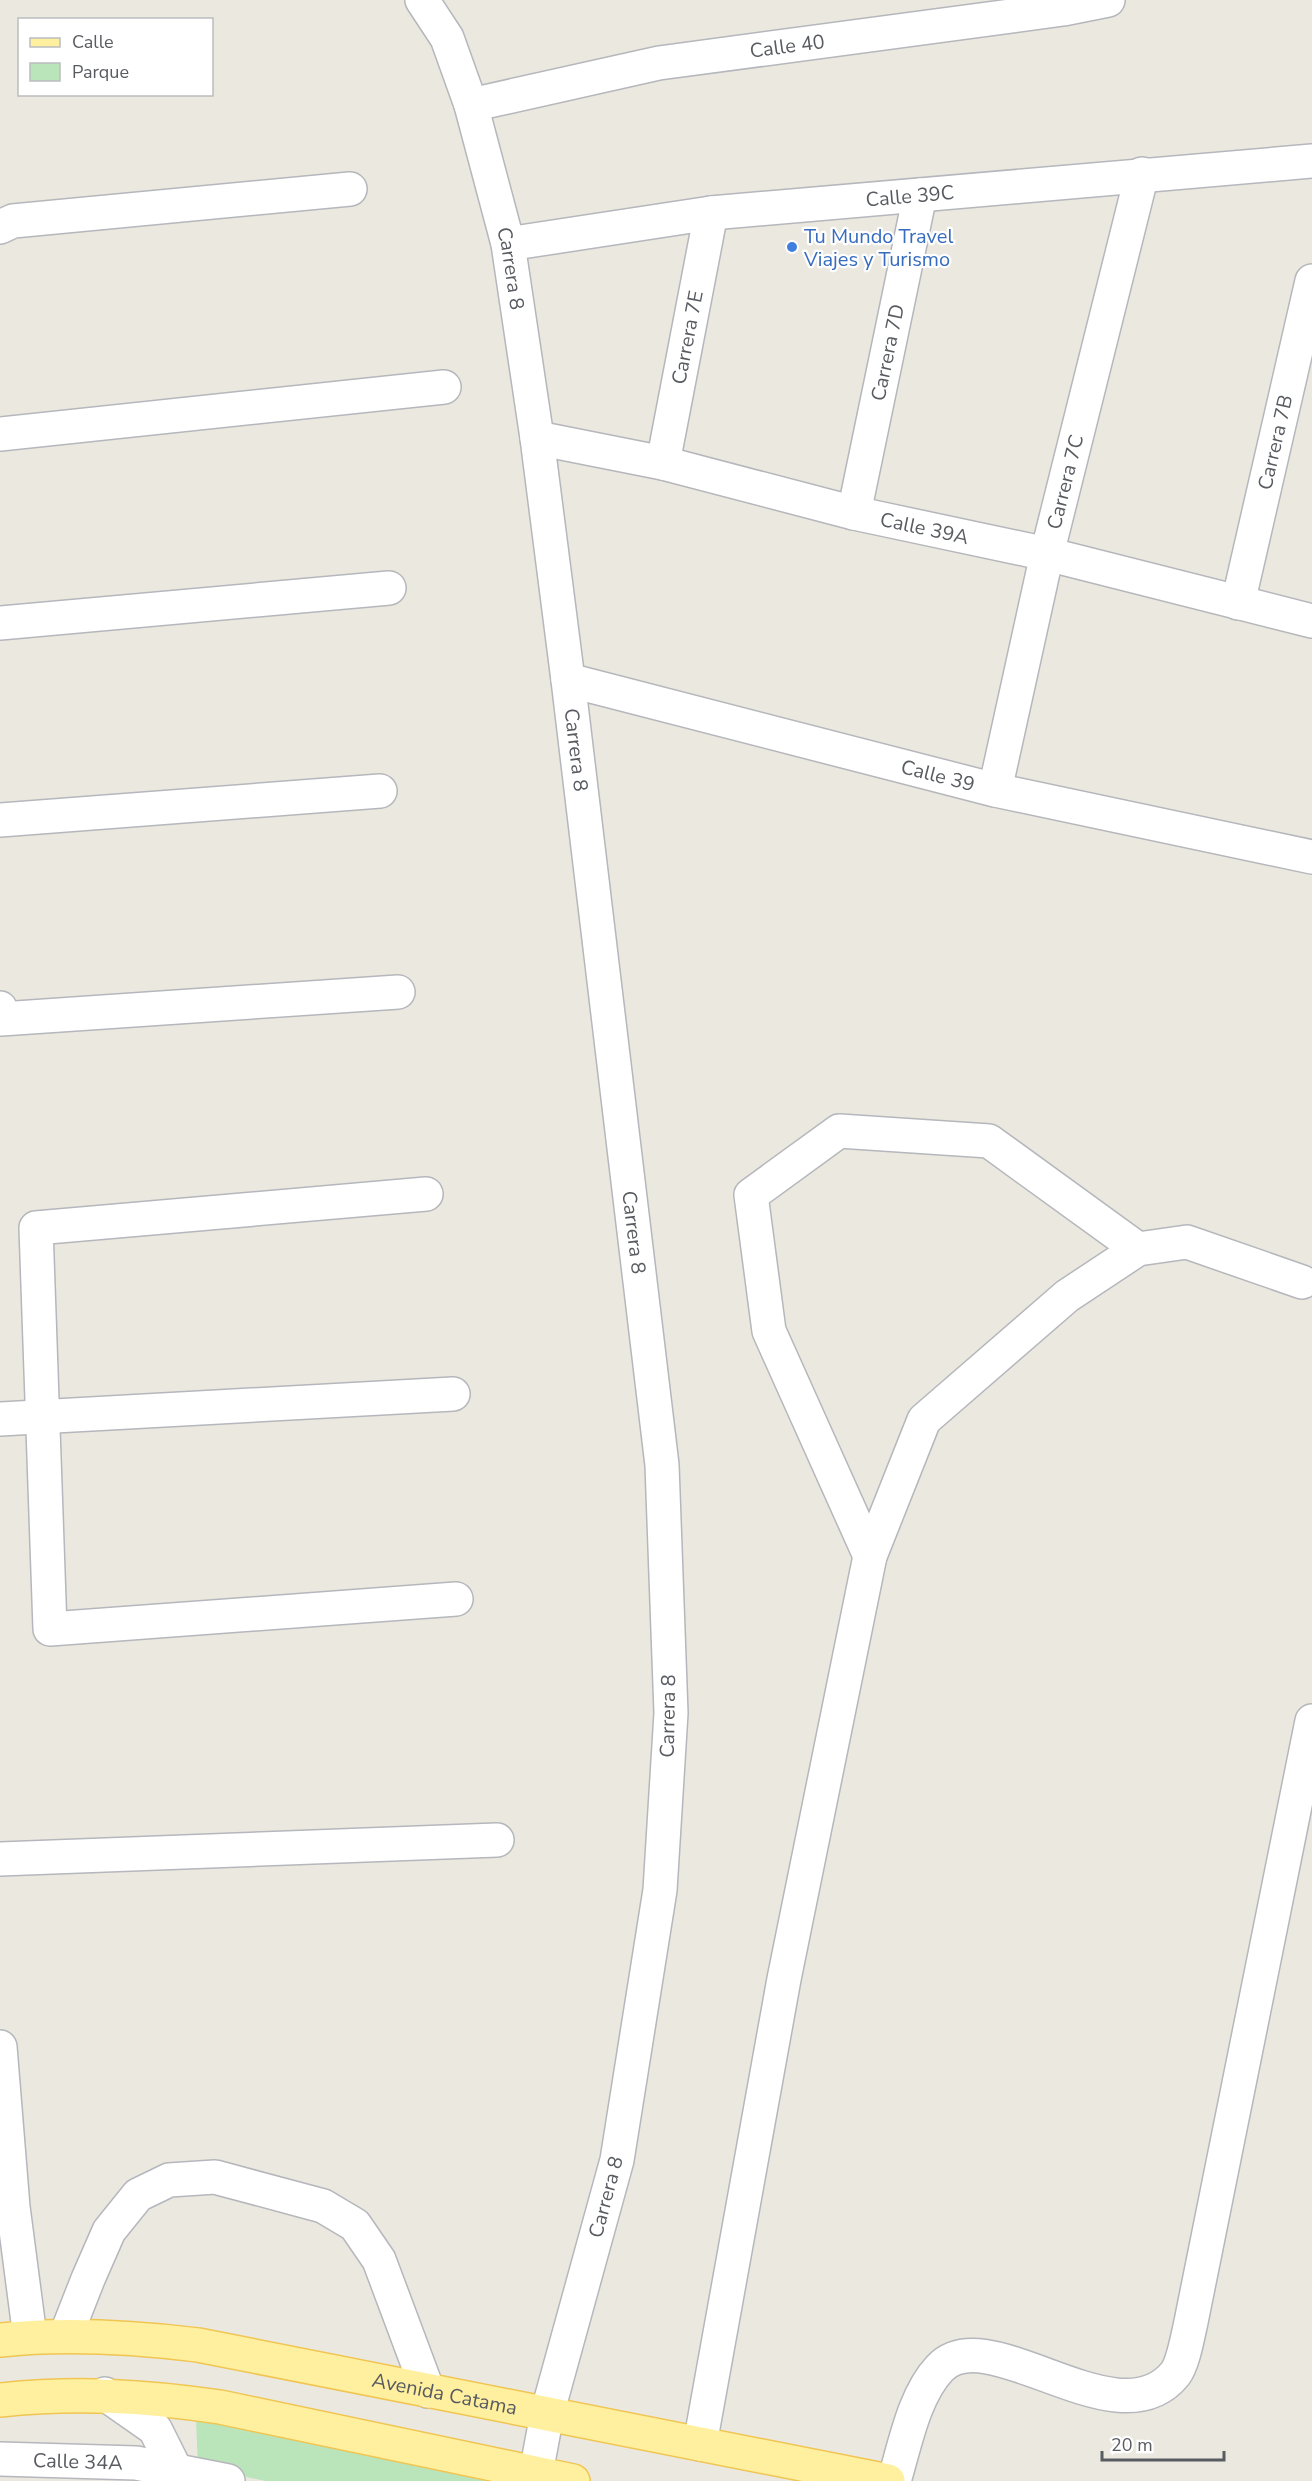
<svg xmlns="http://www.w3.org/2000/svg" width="1312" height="2481" viewBox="0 0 1312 2481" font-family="'Nunito Sans',sans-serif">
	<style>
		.green { fill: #bae4ba }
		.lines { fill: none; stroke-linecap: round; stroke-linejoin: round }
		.minor-casing { stroke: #b5b7bc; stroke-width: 36 }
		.major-casing { stroke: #f0c552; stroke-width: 36 }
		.minor { stroke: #fff; stroke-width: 33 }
		.major { stroke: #fff0a0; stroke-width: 33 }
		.shop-dot { fill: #3f7fe0; stroke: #fff; stroke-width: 2 }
		.labels { text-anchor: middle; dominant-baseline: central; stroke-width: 4.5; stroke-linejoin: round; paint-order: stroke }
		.street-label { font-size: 20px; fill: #585b60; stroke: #fff }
		.shop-label { font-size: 20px; fill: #366cbe; stroke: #fff; text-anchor: start }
	</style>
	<rect width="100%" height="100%" fill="#ebe8df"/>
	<path class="green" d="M196,2419L487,2481H266L198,2467Z"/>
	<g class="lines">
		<g class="minor-casing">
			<g id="minor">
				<path id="s1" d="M422,0L447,38L471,105L508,244L537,438L568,680L662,1465L671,1713L660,1890L617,2160L547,2414L536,2473"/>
				<path id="s2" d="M471,105L659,63L1063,9L1108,0"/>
				<path d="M0,227L13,221L350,189"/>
				<path id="s3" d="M508,244L711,213L1312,161"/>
				<path d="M0,434L444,387"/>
				<path id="s4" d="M537,438L663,463L854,513L1047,554L1312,621"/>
				<path id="s5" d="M663,463L711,213"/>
				<path id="s6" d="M854,513L920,195"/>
				<path id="s7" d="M1238,603L1312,281"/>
				<path d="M0,623L389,588"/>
				<path id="s8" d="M568,680L995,790L1312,857"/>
				<path id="s9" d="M995,790L1047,554L1142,174"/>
				<path d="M0,820L380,791"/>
				<path d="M0,1008L1,1019L398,992"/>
				<path d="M426,1194L36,1228L50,1629L456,1599"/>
				<path d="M0,1419L453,1394"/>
				<path d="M870,1556L769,1331L751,1195L839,1131L989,1141L1138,1249"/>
				<path d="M0,1859L497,1840"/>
				<path d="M0,2047L13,2207L30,2337"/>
				<path d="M66,2335L88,2279L109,2231L138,2195L169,2180L215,2177L323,2206L355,2225L379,2260L428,2391"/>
				<path d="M105,2394L155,2429L176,2471L179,2481"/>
				<path d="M700,2444L784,1979L870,1556L924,1420L1067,1296L1138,1249L1187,1242L1302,1282"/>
				<path id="s10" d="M0,2459L136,2463L228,2481"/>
				<path d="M894,2481C905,2445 914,2395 940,2368C989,2317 1118,2444 1175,2374C1183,2364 1188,2335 1191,2322L1312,1721"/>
			</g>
		</g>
		<g class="major-casing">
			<g id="major">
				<path id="s11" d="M0,2340C66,2333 132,2337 198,2345L888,2481"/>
				<path d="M0,2400C77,2392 144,2396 220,2407L573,2481"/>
			</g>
		</g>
		<use href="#minor" class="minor"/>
		<use href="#major" class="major"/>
	</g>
	<circle class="shop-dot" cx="792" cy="247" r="6"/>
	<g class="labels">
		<g class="street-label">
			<text stroke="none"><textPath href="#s2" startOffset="322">Calle 40</textPath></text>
			<text stroke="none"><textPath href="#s3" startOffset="405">Calle 39C</textPath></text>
			<text stroke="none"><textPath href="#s1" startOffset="285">Carrera 8</textPath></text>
			<text stroke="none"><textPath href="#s5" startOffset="128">Carrera 7E</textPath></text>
			<text stroke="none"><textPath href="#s6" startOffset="164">Carrera 7D</textPath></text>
			<text stroke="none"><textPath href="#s7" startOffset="165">Carrera 7B</textPath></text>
			<text stroke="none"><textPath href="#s9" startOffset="316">Carrera 7C</textPath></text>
			<text stroke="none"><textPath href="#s4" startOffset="398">Calle 39A</textPath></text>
			<text stroke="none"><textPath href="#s1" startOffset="771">Carrera 8</textPath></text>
			<text stroke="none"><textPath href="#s8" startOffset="382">Calle 39</textPath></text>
			<text stroke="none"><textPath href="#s1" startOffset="1257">Carrera 8</textPath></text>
			<text transform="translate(668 1716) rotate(-89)">Carrera 8</text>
			<text transform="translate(606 2197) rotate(-75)">Carrera 8</text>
			<text stroke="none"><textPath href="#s11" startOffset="450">Avenida Catama</textPath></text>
			<text stroke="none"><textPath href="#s10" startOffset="78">Calle 34A</textPath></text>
		</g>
		<g class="shop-label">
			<text x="804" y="236">Tu Mundo Travel<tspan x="804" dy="23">Viajes y Turismo</tspan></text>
		</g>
	</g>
	<rect x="18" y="18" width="195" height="78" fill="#ffffff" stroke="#bcbdbf" stroke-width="1.5"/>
	<rect x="30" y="38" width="30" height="9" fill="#fff0a0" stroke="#bcbdbf" stroke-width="1.5"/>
	<text x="72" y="48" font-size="18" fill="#585b60">Calle</text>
	<rect x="30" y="63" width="30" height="18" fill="#bae4ba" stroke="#bcbdbf" stroke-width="1.5"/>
	<text x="72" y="78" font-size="18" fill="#585b60">Parque</text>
	<path d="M1102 2451v9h122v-9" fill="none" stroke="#585b60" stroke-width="3"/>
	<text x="1111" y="2451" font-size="18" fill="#585b60" stroke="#ffffff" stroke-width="4.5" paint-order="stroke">20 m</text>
</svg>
